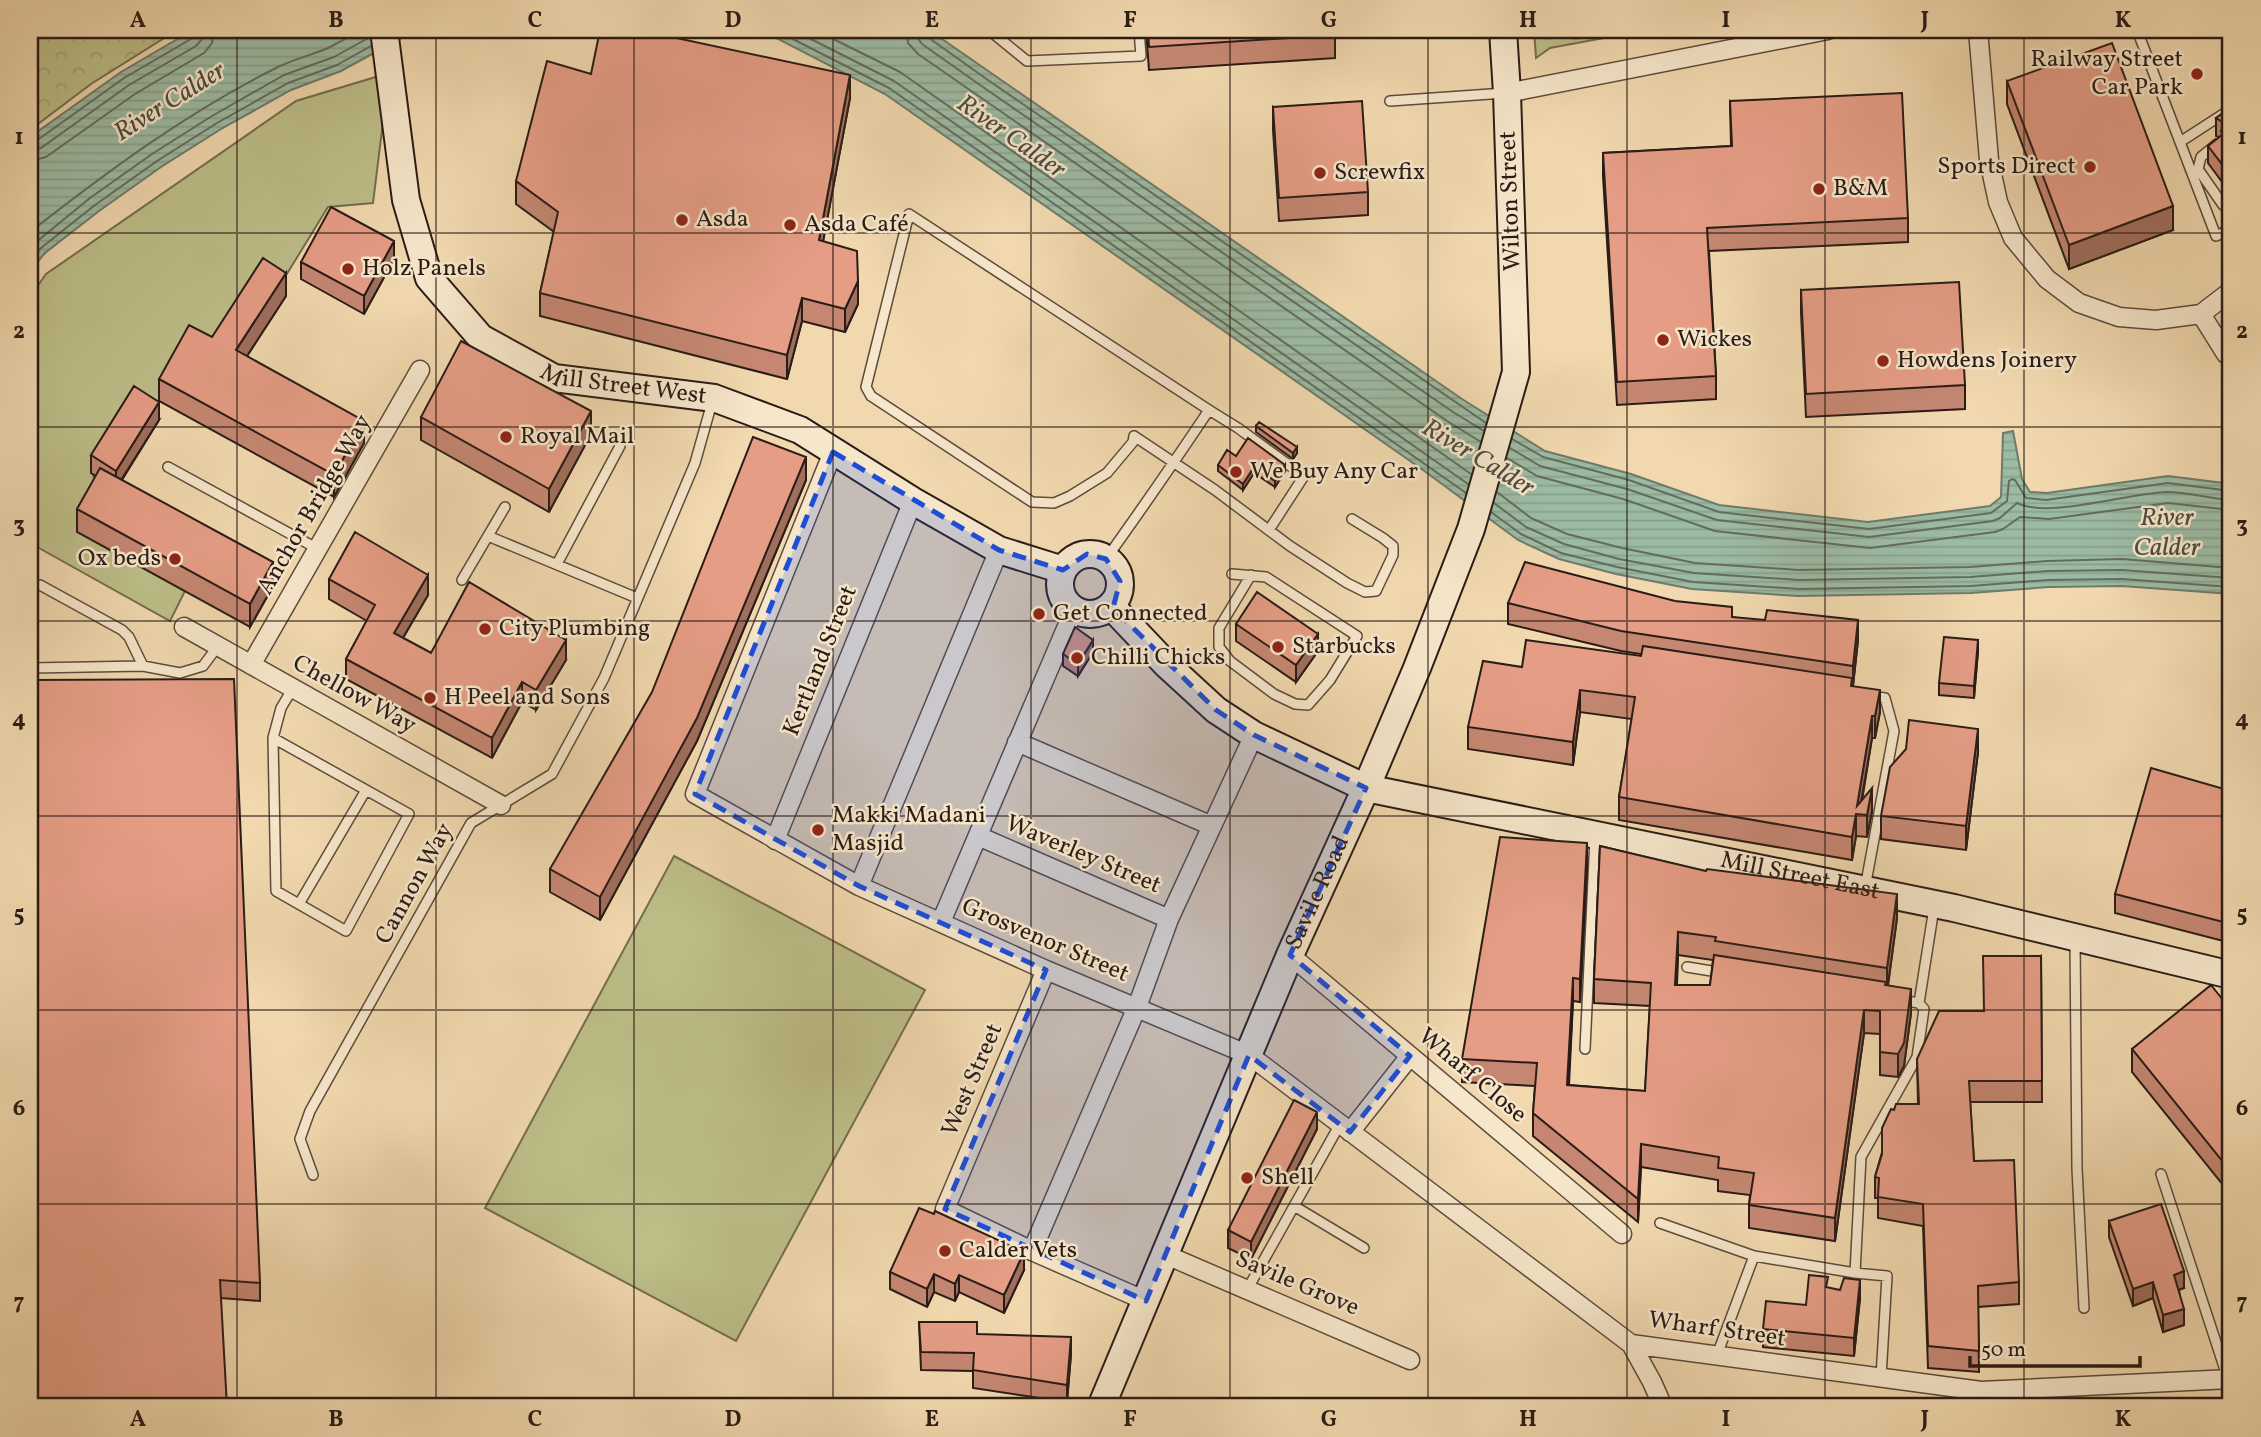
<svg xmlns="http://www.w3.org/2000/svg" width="2261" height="1437" viewBox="0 0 2261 1437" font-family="Vollkorn,serif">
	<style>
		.green { fill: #bdbe88; stroke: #746d4f; stroke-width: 2 }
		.forest { fill: url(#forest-crowns); stroke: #746d4f; stroke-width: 2 }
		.cemetery { fill: url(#cemetery-stones); stroke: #746d4f; stroke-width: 2 }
		.water { fill: url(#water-rules); stroke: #6e7b6b; stroke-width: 2 }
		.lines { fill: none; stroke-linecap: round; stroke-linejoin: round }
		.shore { stroke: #636c5d; stroke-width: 2 }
		.lane-casing { stroke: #5c4b3c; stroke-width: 12 }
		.street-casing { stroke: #5c4b3c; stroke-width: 21 }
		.secondary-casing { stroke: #2a1c16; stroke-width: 30 }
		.lane { stroke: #f6e6ca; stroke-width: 9 }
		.street { stroke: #f6e6ca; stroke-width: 18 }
		.secondary { stroke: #f6e6ca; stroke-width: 26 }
		.wall { fill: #c58772; stroke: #2a1c16; stroke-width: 2; fill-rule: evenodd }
		.shaded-wall { fill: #a06e5d; stroke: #2a1c16; stroke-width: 2 }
		.building { fill: #e59d85; stroke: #2a1c16; stroke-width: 2 }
		.marked { fill: #1d4ed8; fill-opacity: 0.2; stroke: #1d4ed8; stroke-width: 5; stroke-dasharray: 14 9; stroke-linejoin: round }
		.grid { fill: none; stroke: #2a1c16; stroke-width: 2; stroke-opacity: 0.55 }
		.poi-dot { fill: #8f2418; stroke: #f6e6ca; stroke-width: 2.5 }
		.labels { text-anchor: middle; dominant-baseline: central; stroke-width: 5; stroke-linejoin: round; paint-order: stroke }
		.poi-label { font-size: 24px; fill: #2a1c16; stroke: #f6e6ca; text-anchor: start }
		.street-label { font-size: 24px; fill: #2a1c16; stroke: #f6e6ca }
		.water-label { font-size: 26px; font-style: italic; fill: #4c4c41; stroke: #f6e6ca }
		.neatline { fill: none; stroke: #2a1c16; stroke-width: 2.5 }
		.grid-label { font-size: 23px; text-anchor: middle; font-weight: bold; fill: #2a1c16 }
	</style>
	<defs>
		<pattern id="forest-crowns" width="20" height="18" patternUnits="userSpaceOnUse" patternTransform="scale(1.75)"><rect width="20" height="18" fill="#bdbe88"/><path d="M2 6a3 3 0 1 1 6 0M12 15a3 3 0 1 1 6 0" fill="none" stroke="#a3a375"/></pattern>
		<pattern id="cemetery-stones" width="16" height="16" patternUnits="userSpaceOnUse" patternTransform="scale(1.75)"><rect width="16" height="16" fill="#bdbe88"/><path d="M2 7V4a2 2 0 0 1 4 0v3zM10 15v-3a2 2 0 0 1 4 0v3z" fill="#a3a375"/></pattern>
		<pattern id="water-rules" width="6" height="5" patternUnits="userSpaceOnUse" patternTransform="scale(1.75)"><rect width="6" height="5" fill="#9cbba4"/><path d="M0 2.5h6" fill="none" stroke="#87a08c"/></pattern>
	</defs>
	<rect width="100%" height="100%" fill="#f1d8ae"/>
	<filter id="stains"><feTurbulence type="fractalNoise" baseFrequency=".00286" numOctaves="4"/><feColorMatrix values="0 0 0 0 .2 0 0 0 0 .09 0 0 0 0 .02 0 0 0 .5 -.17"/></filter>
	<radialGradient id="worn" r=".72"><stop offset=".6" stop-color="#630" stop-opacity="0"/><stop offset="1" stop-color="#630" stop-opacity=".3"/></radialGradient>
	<path class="green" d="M389,73L373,203L328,207L285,277L218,350L189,347L159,401L134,404L92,473L100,491L78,532L185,591L170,621L30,543V297L46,274L296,101Z
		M674,856L925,990L736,1341L485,1208Z"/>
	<path class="forest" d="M30,30H177L91,84L30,130Z"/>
	<path class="cemetery" d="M1534,30H1647L1550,48L1536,58Z"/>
	<path class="water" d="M193,30H416L341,71L291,90L221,129L161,167L99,211L45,253L30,271V137L121,72Z
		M761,30H929L1462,399L1545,451L1631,474L1719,505L1868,522L1990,506L2001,497L2003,433L2013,431L2022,479L2030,492L2047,493L2168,476L2231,484V594L2122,586L2049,587L1971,593L1798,596L1692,589L1616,574L1559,559L1518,540L1423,470L885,94Z"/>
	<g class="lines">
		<path class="shore" d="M775,30L889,88L1466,493
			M793,30L894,81L1468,484
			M815,30L900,72L1471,474
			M906,30L908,43L918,54L1447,421L1481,442
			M917,30V37L922,44L980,85L1453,412L1484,431
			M925,30L929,38L985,78L1486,423
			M30,142L36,141L124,78L191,39L195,30
			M30,151L41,148L129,85L196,46L202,39L204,30
			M30,161L46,157L135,94L204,53L212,43L214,30
			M30,232C108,171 189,111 278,67C294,59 312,55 328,48C339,43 350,36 361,30
			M30,247L90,198L152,154L212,116L284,75L334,57L370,37
			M30,260L41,248L95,205L157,161L217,123L288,83L337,65L371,46
			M1512,439L1543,457L1629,480L1719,512L1869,529L1991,513L2007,501L2009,481L2012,479L2015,480L2026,498L2046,500L2168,483L2231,491
			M1510,448L1540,466L1627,489L1717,520L1869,537L1993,521L2000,518L2017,503C2050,519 2127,493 2167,492C2188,492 2210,499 2231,500
			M1507,458L1537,476L1623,499L1715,531L1870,548L1995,532L2003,529L2020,517L2049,519L2168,503L2231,510
			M1497,492L1531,518L1567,534L1622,548L1695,563L1799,570L1970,567L2047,561L2122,559L2231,568
			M1494,503L1526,527L1564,544L1619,559L1694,573L1799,580L1970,577L2048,571L2122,570L2231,578
			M1491,512L1521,534L1561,553L1617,567L1693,582L1799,589L1971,586L2048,580L2122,579L2231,587"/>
		<g class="lane-casing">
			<path id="lane" d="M989,30L1027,61L1141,56L1139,30
				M2137,30L2216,236L2231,229
				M1390,101L1505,93
				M2180,142L2231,109
				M2217,144L2201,157L2198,169L2223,205L2231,204
				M1209,410L1238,428L1304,476L1269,530
				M168,467L318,549
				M488,536L637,598
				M1106,559C1141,510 1175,461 1209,410L909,214L866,387L871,396L1032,502L1054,503L1070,496L1107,473L1133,442L1134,436L1215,490L1290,546L1347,583L1365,592L1376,591L1393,555V546L1383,538L1352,519
				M557,564L620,446
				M1232,574L1266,577L1357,636L1330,680L1308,705L1295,704L1274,694L1230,661L1219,647V628L1251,575
				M462,580L505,507
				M30,585H40L122,630L129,637L143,666
				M30,668L143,666L180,673L203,666L218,646
				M273,738L409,814L346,931L276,891L273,738L281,708L293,688
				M1865,888L1894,731L1885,698L1869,696
				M299,904L366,790
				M2075,939L2077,1168L2084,1308
				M1687,967L1724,973
				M1900,1000L1919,1003L1934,908
				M1585,1049L1595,837
				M2161,1174L2228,1379
				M313,1175L300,1139L310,1111L471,823L552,774L604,678L695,463L713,399
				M1294,1206L1364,1248
				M1660,1223L1754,1256L1717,1355
				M1754,1256L1855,1273L1887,1276L1881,1377
				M1855,1273L1861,1157L1917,1057L1924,1009L1919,1003
				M1247,1290L1340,1124"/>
		</g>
		<g class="street-casing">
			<path id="street" d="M1978,30L1989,160L1998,202L2013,238L2047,279L2079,303L2119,317L2156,320L2201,314
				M1507,93L1828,30
				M2201,314L2226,354L2231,355
				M2201,314L2231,291
				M833,452L695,794L859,886L1046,970L1249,1055L1631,1344L1981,1391L2231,1379
				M184,627L501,805
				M251,665L420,370
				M1017,742L1212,826
				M978,836L1169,919
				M775,840L913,501
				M859,886L999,550
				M941,922L1074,610
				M1290,955L1622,1234
				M1046,970L945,1209L1032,1251L1146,1301
				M1350,1132L1410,1056
				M1032,1251L1137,1007L1169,919L1254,735
				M1164,1254L1410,1360
				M1631,1344L1652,1382L1663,1407"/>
		</g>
		<g class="secondary-casing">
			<g id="secondary">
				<path id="s1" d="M384,30L406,200L429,278L481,338L554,378L714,398L800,430L913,501L999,550L1063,570"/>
				<circle cx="1090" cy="584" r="30"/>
				<path id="s2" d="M1111,606L1167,665L1216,710L1254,735L1366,788L1954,908L2231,975"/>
				<path id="s3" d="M1101,1407L1290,955L1366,788L1417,668L1471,529L1516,372L1507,93L1503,30"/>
			</g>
		</g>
		<use href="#lane" class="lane"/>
		<use href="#street" class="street"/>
		<use href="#secondary" class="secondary"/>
	</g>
	<path class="wall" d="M1010,30H1133L1132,31L1010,38Z
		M1146,30H1335V58L1149,70Z
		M591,74L850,98L823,241L858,304L845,332L802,321L787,379L540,316V293L554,232L516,204V181Z
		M2007,81L2173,230L2069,269L2007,104Z
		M1730,101L1908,218V242L1709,251L1716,376V399L1617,405L1603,176V153L1731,146Z
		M1273,107L1368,192V215L1279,221L1273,130Z
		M2231,115V194L2208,163V146L2219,137L2216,136V118Z
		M394,259L364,314L301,279V262Z
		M1801,290L1965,385V409L1806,417L1801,313Z
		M286,296L247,356L364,443L334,497L159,401V379L212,337Z
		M421,417L591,434L549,512L421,440Z
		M159,420L122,480L273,586L250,627L77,532V509L96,476L91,473V455Z
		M1256,426L1297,453L1293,459L1256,432Z
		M1236,456L1285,471L1275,487L1254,473L1243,490L1218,471V465Z
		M806,480L697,741L600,920L550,892V869Z
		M329,579L428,595L403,638L431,653L566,660L536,710L522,702L492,758L346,679V659L367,621L329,599Z
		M1508,603L1732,617L1858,640L1853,686L1880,712L1875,738H1872L1862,801L1872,811L1867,837L1856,836L1852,860L1619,820V797L1632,719L1580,712L1573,765L1468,749V727L1522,667L1641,656V654L1621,651L1508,624Z
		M1236,624L1318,651L1296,682L1236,641Z
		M1978,651L1974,698L1939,695V683Z
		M1093,652L1078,676L1063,666V654Z
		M30,680L260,1283V1301L221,1298Z
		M1978,752L1966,850L1881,839V816Z
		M2231,791V943L2115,913V894Z
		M1600,846L1897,918L1888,986L1911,1013L1904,1066L1898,1077L1880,1075V1034L1864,1033L1835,1241L1749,1228V1205L1750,1195L1718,1191V1180L1641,1167L1638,1222L1533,1136V1113L1535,1086L1462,1082V1059L1587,866L1580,1002L1573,1001L1569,1085L1645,1091L1650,1006L1594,1003V979ZM1678,955L1713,960L1710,985H1677Z
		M2041,956L2042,1102H1970L1974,1161L2019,1282V1304L1978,1307L1979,1372L1928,1368L1923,1226L1878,1218V1198H1875V1177L1894,1110L1918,1104L1917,1059L1984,1011Z
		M2231,1010V1195L2132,1072V1049Z
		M1317,1129L1251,1259L1228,1248V1230Z
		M2109,1221L2184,1288L2179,1290L2184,1325L2163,1332L2153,1298L2133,1306L2109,1237Z
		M1024,1270L1004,1313L959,1292L955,1301L934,1292L927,1307L890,1289V1272Z
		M1828,1288L1860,1298L1854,1356L1763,1347V1329L1806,1305Z
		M919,1322L1071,1354L1067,1402L973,1388V1371L921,1370Z"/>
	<path class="shaded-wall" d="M850,75V98L819,263V240Z
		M2173,206V230L2069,269V245Z
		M394,241V259L364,314V296Z
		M286,273V296L236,373V350Z
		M858,281V304L845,332V309Z
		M802,298V321L787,379V355Z
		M159,402V420L116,488V471Z
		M591,411V434L549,512V489Z
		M364,421V443L334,497V475Z
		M1297,447V453L1293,459V453Z
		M806,457V480L697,741L600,920V897Z
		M1285,465V471L1275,487V481Z
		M1254,467V473L1243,490V484Z
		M273,562V586L250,627V604Z
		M428,575V595L394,653V633Z
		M1858,620V640L1853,686V666Z
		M1318,634V651L1296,682V665Z
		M566,640V660L536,710V690Z
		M1093,640V652L1078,676V664Z
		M1978,640V651L1974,698V686Z
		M522,682V702L492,758V738Z
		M1580,690V712L1573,765V742Z
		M1880,690V712L1875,738V716Z
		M1872,716V738L1859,814L1857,806Z
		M1978,729V752L1966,850V826Z
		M1872,788V811L1867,837V815Z
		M1856,814V836L1852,860V837Z
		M1587,843V866L1580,1002V979Z
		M1897,894V918L1887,991V968Z
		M1678,932V955L1675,1008V985Z
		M1573,978V1001L1567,1108V1085Z
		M1911,989V1013L1904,1066L1898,1077V1054Z
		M1864,1010V1033L1835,1241V1218Z
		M1317,1112V1129L1251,1259V1242Z
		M1641,1144V1167L1638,1222V1199Z
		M1024,1252V1270L1004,1313V1295Z
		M2184,1271V1288L2174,1291V1275Z
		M934,1274V1292L927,1307V1289Z
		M959,1275V1292L955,1301V1284Z
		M1860,1280V1298L1854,1356V1338Z
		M2153,1282V1298L2133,1306V1289Z
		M2184,1309V1325L2163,1332V1315Z
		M1071,1337V1354L1067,1402V1385Z"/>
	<path class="building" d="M600,30H639L850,75L819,240L857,251L858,281L845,309L802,298L787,355L540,293L558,212L516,181L547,61L591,74Z
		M1148,30H1335V35L1149,47Z
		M2112,43L2173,206L2069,245L2007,81Z
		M1902,93L1908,218L1707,228L1716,376L1617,382L1603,153L1732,146L1730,101Z
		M1362,101L1368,192L1279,198L1273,107Z
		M2227,110L2231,115V176L2208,146L2223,134L2221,131L2224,123L2216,118Z
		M331,207L394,241L364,296L301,262Z
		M263,258L286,273L236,350L364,421L334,475L159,379L189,325L212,337Z
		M1959,282L1965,385L1806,394L1801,290Z
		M461,341L591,411L549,489L421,417Z
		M134,386L159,402L116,471L91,455Z
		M1259,422L1297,447L1293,453L1256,426Z
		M753,437L806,457L697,718L600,897L550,869L652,692Z
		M1248,438L1285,465L1275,481L1254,467L1243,484L1218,465L1227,450L1236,456Z
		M100,468L273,562L250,604L77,509Z
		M355,532L428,575L394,633L431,653L469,582L566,640L536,690L522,682L492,738L346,659L375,605L329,579Z
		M1525,562L1675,601L1732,607V617L1765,620L1767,610L1858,620L1853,666L1621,631L1508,603Z
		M1257,592L1318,634L1296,665L1236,624Z
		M1075,627L1093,640L1078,664L1063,654Z
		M1944,637L1978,640L1974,686L1939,683Z
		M1526,640L1641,656L1643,646L1852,678L1851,686L1880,690L1875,716H1872L1857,806L1872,788L1867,815L1856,814L1852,837L1619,797L1635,697L1580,690L1573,742L1468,727L1483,661L1522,667Z
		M234,679L260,1283L220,1280L227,1407H30V680Z
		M1909,720L1978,729L1966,826L1881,816L1890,767L1906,749Z
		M2151,768L2231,791V924L2115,894Z
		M1500,837L1587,843L1580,979L1573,978L1567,1085L1645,1091L1651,983L1594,979L1600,846L1706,871L1707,869L1897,894L1887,968L1715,941L1716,937L1678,932L1675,985H1710L1714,955L1886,982L1885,985L1911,989L1904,1043L1898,1054L1880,1052V1011L1864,1010L1835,1218L1749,1205L1754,1173L1718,1168L1719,1157L1641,1144L1638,1199L1533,1113L1537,1063L1462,1059Z
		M1983,956H2041L2042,1081H1969L1974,1161L2014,1160L2019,1282L1978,1286L1979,1351L1928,1346L1923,1204L1878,1197L1879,1178L1875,1177L1882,1154V1128L1891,1109L1894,1110L1896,1104H1919L1917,1059L1939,1011H1984Z
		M2211,985L2231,1010V1172L2132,1049Z
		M1294,1100L1317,1112L1251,1242L1228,1230Z
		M2161,1204L2184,1271L2174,1275L2184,1309L2163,1315L2153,1282L2133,1289L2109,1221Z
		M919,1208L934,1214L935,1211L1024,1252L1004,1295L959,1275L955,1284L934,1274L927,1289L890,1272Z
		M1809,1275L1828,1277L1826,1287L1840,1290L1844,1278L1860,1280L1854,1338L1763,1329L1766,1301L1806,1305Z
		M919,1322H977V1334L1071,1337L1067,1385L973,1370L974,1353L921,1352Z"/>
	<path class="marked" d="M833,452L999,550L1063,570L1087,554L1106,559L1120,581L1113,608L1216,710L1254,735L1366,788L1290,955L1410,1056L1350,1132L1249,1055L1146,1301L945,1209L1046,970L859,886L695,794Z"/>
	<path class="grid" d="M237,30V1407M436,30V1407M634,30V1407M833,30V1407M1031,30V1407M1230,30V1407M1428,30V1407M1627,30V1407M1825,30V1407M2024,30V1407M30,233H2231M30,427H2231M30,621H2231M30,816H2231M30,1010H2231M30,1204H2231"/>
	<g class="poi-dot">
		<circle cx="2197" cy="74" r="7"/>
		<circle cx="2090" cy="167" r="7"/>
		<circle cx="1320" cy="173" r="7"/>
		<circle cx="1819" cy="189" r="7"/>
		<circle cx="682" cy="220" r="7"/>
		<circle cx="790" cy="225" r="7"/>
		<circle cx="348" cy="269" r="7"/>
		<circle cx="1663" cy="340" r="7"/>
		<circle cx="1883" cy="361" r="7"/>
		<circle cx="506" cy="437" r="7"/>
		<circle cx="1236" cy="472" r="7"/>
		<circle cx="175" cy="559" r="7"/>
		<circle cx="1039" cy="614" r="7"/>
		<circle cx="485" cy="629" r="7"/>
		<circle cx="1278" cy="647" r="7"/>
		<circle cx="1077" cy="658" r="7"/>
		<circle cx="430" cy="698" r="7"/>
		<circle cx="818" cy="830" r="7"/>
		<circle cx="1247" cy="1178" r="7"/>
		<circle cx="945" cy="1251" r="7"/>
	</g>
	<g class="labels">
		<g class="poi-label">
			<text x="2183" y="60" text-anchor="end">Railway Street<tspan x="2183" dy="28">Car Park</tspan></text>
			<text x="2076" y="167" text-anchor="end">Sports Direct</text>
			<text x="1334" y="173">Screwfix</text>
			<text x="1833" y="189">B&amp;M</text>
			<text x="696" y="220">Asda</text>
			<text x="804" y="225">Asda Café</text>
			<text x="362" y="269">Holz Panels</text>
			<text x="1677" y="340">Wickes</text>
			<text x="1897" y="361">Howdens Joinery</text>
			<text x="520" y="437">Royal Mail</text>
			<text x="1250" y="472">We Buy Any Car</text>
			<text x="161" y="559" text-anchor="end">Ox beds</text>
			<text x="1053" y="614">Get Connected</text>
			<text x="499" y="629">City Plumbing</text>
			<text x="1292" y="647">Starbucks</text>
			<text x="1091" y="658">Chilli Chicks</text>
			<text x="444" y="698">H Peel and Sons</text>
			<text x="832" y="816">Makki Madani<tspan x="832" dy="28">Masjid</tspan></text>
			<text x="1261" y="1178">Shell</text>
			<text x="959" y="1251">Calder Vets</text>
		</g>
		<g class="street-label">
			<text transform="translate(1511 201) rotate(-92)">Wilton Street</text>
			<text stroke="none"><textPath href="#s1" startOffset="485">Mill Street West</textPath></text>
			<text transform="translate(315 505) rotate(-60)">Anchor Bridge Way</text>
			<text transform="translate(821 661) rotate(-68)">Kertland Street</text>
			<text transform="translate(354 695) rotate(29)">Chellow Way</text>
			<text transform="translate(1083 855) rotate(23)">Waverley Street</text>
			<text stroke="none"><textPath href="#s2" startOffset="760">Mill Street East</textPath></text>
			<text transform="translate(415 884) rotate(-61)">Cannon Way</text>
			<text stroke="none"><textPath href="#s3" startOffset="558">Savile Road</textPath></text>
			<text transform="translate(1045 941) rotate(23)">Grosvenor Street</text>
			<text transform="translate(1472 1076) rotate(40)">Wharf Close</text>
			<text transform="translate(973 1080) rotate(-67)">West Street</text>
			<text transform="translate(1297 1284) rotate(23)">Savile Grove</text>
			<text transform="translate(1717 1330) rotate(8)">Wharf Street</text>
		</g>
		<g class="water-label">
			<text transform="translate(170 102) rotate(-32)">River Calder</text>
			<text transform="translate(1011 137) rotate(35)">River Calder</text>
			<text transform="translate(1478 458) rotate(31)">River Calder</text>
			<text x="2167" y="518">River<tspan x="2167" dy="30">Calder</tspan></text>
		</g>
	</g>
	<rect width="2261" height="1437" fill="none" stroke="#f1d8ae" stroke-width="77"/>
	<path d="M1970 1356v10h170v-10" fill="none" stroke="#2a1c16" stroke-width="3.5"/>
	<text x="1981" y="1356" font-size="21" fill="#2a1c16" stroke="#f6e6ca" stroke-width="5" paint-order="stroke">50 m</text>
	<rect x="38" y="38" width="2184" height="1360" class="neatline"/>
	<g class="grid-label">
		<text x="138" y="27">A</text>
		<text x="336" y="27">B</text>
		<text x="535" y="27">C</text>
		<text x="733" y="27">D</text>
		<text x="932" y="27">E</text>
		<text x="1130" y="27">F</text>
		<text x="1329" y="27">G</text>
		<text x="1528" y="27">H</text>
		<text x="1726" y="27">I</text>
		<text x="1925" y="27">J</text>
		<text x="2123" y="27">K</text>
		<text x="19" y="144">1</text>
		<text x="2242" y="144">1</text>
		<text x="19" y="338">2</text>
		<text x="2242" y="338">2</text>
		<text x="19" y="532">3</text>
		<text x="2242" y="532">3</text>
		<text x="19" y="726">4</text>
		<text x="2242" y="726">4</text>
		<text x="19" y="921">5</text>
		<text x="2242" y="921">5</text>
		<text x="19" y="1115">6</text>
		<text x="2242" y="1115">6</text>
		<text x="19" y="1309">7</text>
		<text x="2242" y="1309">7</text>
		<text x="138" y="1426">A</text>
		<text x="336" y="1426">B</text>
		<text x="535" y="1426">C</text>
		<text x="733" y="1426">D</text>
		<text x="932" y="1426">E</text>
		<text x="1130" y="1426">F</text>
		<text x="1329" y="1426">G</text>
		<text x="1528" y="1426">H</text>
		<text x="1726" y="1426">I</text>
		<text x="1925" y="1426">J</text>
		<text x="2123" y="1426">K</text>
	</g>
	<rect width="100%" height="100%" filter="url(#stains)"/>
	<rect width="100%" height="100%" fill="url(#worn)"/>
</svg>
